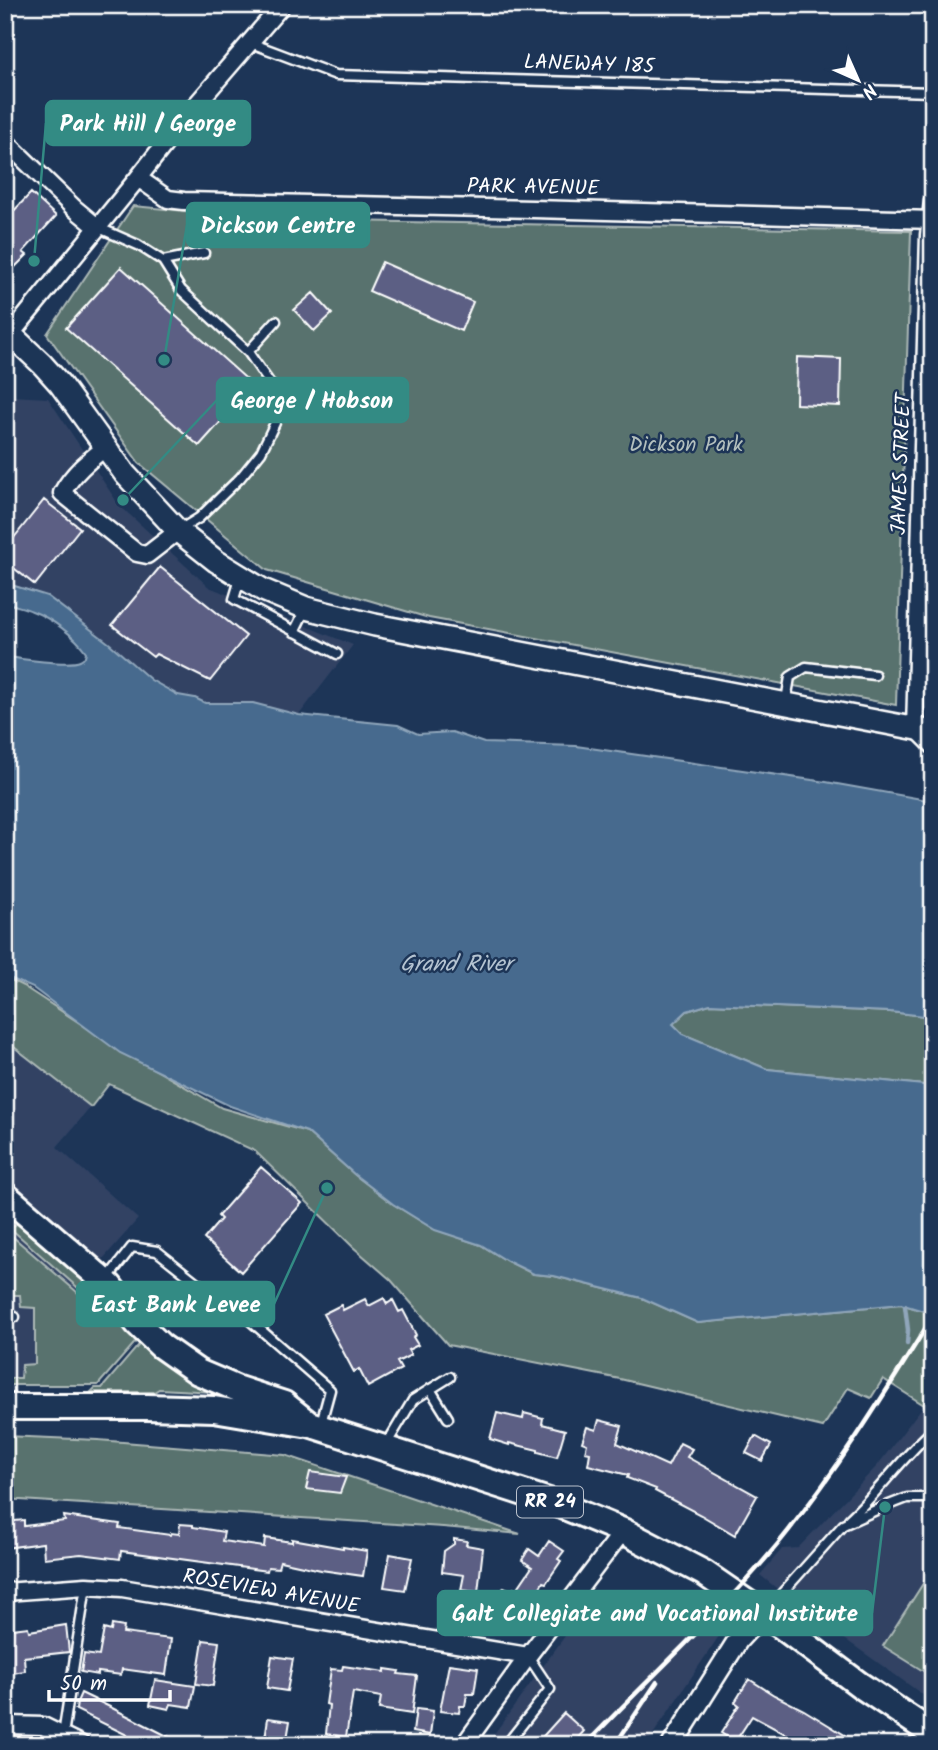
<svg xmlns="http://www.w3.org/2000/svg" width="938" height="1750" viewBox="0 0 938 1750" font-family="Kalam,sans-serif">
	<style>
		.built { fill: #304264 }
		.green { fill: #58726e; stroke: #acb8b6; stroke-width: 2 }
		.water { fill: #466b8e; stroke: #90a6bb; stroke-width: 2 }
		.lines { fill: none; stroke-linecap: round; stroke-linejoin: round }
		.stream { stroke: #90a6bb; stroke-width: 4.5 }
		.building { fill: #5b5f84; stroke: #fff; stroke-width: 2 }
		.service-casing { stroke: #fff; stroke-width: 13 }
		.minor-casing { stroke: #fff; stroke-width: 21 }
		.tertiary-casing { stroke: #fff; stroke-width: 24 }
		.secondary-casing { stroke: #fff; stroke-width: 26 }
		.primary-casing { stroke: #fff; stroke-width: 30 }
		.service { stroke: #1d3557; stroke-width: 8 }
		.minor { stroke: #1d3557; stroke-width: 16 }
		.tertiary { stroke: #1d3557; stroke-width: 19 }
		.secondary { stroke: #1d3557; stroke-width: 21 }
		.primary { stroke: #1d3557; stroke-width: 24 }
		.rail { stroke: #fff; stroke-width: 4.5 }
		.labels { text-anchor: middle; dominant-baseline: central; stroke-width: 5; stroke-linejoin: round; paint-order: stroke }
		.shield { fill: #1d3557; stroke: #bbc2cd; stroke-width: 2 }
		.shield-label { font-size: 19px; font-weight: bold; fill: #fff }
		.street-label { font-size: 21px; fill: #fff; stroke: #1d3557 }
		.park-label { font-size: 21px; fill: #b4c0be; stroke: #1d3557 }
		.water-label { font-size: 23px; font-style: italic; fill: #b5c4d2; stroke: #1d3557 }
		.leader { fill: none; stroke: #338b84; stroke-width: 2.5 }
		.callout-dot { fill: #338b84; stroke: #1d3557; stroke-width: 2.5 }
		.callout { fill: #338b84; stroke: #338b84; stroke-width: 2.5 }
		.callout-label { font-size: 23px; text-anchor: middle; font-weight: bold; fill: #fff }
	</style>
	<rect width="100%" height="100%" fill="#1d3557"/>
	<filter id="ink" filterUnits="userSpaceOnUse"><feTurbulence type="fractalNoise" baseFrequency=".0143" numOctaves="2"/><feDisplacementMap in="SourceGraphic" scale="14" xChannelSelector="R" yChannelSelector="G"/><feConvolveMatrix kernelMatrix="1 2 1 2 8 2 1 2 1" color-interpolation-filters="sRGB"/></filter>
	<g filter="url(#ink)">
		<path class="built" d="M12,396L48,398L119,505L209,587L353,645L299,715L253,703H205L195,698L178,695L151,680L110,644L47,596L5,583V404Z
			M5,1040L91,1107L57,1147L138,1219L75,1291L100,1311L108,1303L98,1385H5Z
			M933,1393V1702L800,1607L760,1575L782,1549L798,1548L877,1466Z
			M683,1610L721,1633L646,1745H486L583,1611Z"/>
		<path class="green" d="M133,206L284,220L911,231L896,705L429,618L267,570L139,463L47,334Z
			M5,977L23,986L121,1050L222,1108L307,1132L355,1175L393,1204L434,1229L481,1245L507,1261L533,1274L554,1276L642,1298L698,1323L901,1304L933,1314V1393L924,1405L883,1379L871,1398L848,1388L823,1427L620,1379L448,1345L391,1280L353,1247L255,1151L109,1084L91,1107L5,1040Z
			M710,1004L890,1012L933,1017V1086L767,1069L683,1034L673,1024L687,1011Z
			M17,1223L108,1303L140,1337L98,1385H5V1378H21L22,1365L35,1364V1308L21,1307L20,1295H5V1230L99,1311L102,1309L11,1229Z
			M143,1340L216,1392L159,1389L154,1392H91L95,1388H102Z
			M5,1436L98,1440L285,1455L520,1534L443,1527L5,1499Z
			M933,1568V1677L883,1646Z"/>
		<path class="water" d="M5,583L47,596L110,644L151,680L178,695L195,698L205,703H253L299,715L398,725L418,734L452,732L484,743L576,746L826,782L933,801V1017L890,1012L710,1004L687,1011L673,1024L683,1034L767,1069L933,1086V1314L901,1304L698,1323L642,1298L554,1276L534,1274L507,1261L481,1245L435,1230L393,1204L355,1175L307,1132L230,1106L120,1053L33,988L5,976V656C18,659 69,666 80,661C85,659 85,656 86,652C75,636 51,618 32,611C24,607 14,606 5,602Z"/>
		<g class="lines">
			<path class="stream" d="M905,1306L908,1330L907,1344"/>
		</g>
		<path class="building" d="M31,193L56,216L23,252L27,255L5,277V220Z
			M382,262L473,302L461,331L369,291Z
			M121,267L262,393L244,414L235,406L199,446L66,328Z
			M313,293L332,314L314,331L294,310Z
			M797,357L841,359L840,406L796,404Z
			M44,500L80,528L35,585L5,561V549Z
			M160,567L246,636L210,681L156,654L153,657L112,625Z
			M261,1167L302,1203L241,1272L204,1239L221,1219L218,1216Z
			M384,1298L387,1304L393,1300L399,1312L403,1310L416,1335L413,1337L418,1345L408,1350L411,1355L397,1362L401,1369L368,1387L359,1369L354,1372L323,1314L341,1305L343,1310L365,1299L369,1306Z
			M497,1413L523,1419L524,1413L543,1418L542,1424L565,1430L557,1457L538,1452V1450L509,1443V1445L490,1439Z
			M599,1420L622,1426L617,1443L668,1466L680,1443L692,1449L687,1457L757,1496L735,1535L701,1515L655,1491L656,1489L627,1478L628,1475L588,1465L590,1453L585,1452L587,1444L582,1442L587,1427L596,1430Z
			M755,1436L771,1445L762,1461L746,1453Z
			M310,1472L346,1477L340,1493L306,1489Z
			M64,1516L120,1524L119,1528L170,1535L171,1533L179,1534L180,1524L193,1525V1527L224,1532L222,1541L264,1547L265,1538L292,1542V1539L343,1548V1547L367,1551L363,1576L321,1570L280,1561L278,1568L268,1567L267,1571L121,1551L120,1559L81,1554L44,1558L43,1543L5,1548V1522L24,1520V1526L65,1521Z
			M454,1539L467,1541L466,1545L483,1548L478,1592L461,1590L464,1575L442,1572L444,1551L454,1544Z
			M549,1541L564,1551L558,1559L561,1561L546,1583L543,1582L519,1625L495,1612L476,1608L480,1591L500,1595L504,1587L513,1591L514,1588L517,1589L532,1567L522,1560L529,1549L539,1556Z
			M390,1554L412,1558L405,1590L384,1587Z
			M66,1625L69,1652L24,1657L25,1671L12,1673L10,1658H5V1630L28,1627L29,1631Z
			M112,1625L124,1627L123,1633L171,1639L166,1675L122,1669L121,1675L98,1672V1675L81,1672L84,1654L99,1656L104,1629L111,1631Z
			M203,1640L219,1642L213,1686L196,1684Z
			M272,1656L293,1659L287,1691L267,1688Z
			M449,1664L478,1668L474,1694H467L465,1706H460L459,1713L440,1711Z
			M343,1666L385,1672V1669L399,1671L398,1674L417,1676L412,1714L379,1709L381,1697L353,1692L346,1737L326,1734L329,1705L326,1704L331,1669L342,1670Z
			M749,1679L774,1695L804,1710L861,1745H784L791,1737L752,1716L735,1742L721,1733L739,1705L735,1702Z
			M155,1680L195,1686L191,1707L171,1704L169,1709L150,1705Z
			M81,1693L112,1708L185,1745H141L126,1737L127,1735L76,1710L77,1702Z
			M416,1709L433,1711L430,1735L413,1732Z
			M564,1713L584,1731L572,1745H535Z
			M268,1718L290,1721L286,1745H264Z"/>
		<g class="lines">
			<g class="service-casing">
				<path id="service" d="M251,43L336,75L933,92
					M97,227L138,245L163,261L181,290L248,352L276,321
					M163,261L204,253
					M181,529L199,518L240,478L261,452L275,423L276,392L248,352
					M240,579L234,599L337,654
					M294,632L305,610
					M786,701L790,677L806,667L875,675
					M916,732L918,736L933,751
					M107,1279L132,1247L157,1251L200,1285L215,1290L330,1390L321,1423
					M5,1317H15
					M430,1389L448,1418
					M386,1445L413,1400L450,1377
					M849,1519C879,1492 902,1457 933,1430
					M766,1611L843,1525L876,1510L907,1498H933
					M63,1735L86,1586
					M506,1745L550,1689L528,1656"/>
			</g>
			<g class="minor-casing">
				<path id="minor" d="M5,141L74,208L97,227
					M138,178L168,199L184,201L533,209L933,220
					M11,334L138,178L189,113L282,5
					M106,447C88,461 73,473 62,493L137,553L147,555L178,531
					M915,729L929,235L933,201
					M5,1592L86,1586L122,1588L528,1656
					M10,1725L43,1726L82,1745
					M464,1745L528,1656L623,1531"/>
			</g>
			<g class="tertiary-casing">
				<path id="tertiary" d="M672,1745L738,1640L762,1614"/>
			</g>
			<g class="secondary-casing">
				<path id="secondary" d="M5,329L42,364L60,384L125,474L178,531L216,561L263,590L306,608L375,625L933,732"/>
			</g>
			<g class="primary-casing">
				<path id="primary" d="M5,1195L110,1286L137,1323L161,1346L198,1372L238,1389L284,1404L309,1424L555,1503L623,1531L704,1573L781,1626L860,1685L933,1734
					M5,1407H147L214,1409L304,1424"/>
			</g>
			<use href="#service" class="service"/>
			<use href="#minor" class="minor"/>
			<use href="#tertiary" class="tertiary"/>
			<use href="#secondary" class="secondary"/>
			<use href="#primary" class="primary"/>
			<path class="rail" d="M585,1745C649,1678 718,1616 777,1545C836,1473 884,1395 933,1316
				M615,1745L657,1682"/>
		</g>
	</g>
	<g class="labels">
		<rect class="shield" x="517" y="1486.5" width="66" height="31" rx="5"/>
		<g class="shield-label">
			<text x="550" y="1502">RR 24</text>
		</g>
		<g class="street-label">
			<text transform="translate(589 65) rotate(2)">LANEWAY 185</text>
			<text transform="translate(533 188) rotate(1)">PARK AVENUE</text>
			<text transform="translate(902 464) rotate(-88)">JAMES STREET</text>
			<text transform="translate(271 1592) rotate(10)">ROSEVIEW AVENUE</text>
		</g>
		<g class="park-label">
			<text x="686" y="445">Dickson Park</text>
		</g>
		<g class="water-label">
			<text x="456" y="965">Grand River</text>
		</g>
	</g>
	<path class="leader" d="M34 261L46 123M164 360L187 225M123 500L217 400M327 1188L274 1304M885 1507L872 1613"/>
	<g class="callout-dot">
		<circle cx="34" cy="261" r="7"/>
		<circle cx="164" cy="360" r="7"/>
		<circle cx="123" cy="500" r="7"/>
		<circle cx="327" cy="1188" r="7"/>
		<circle cx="885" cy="1507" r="7"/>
	</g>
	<g class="callout">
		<rect x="46" y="101" width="204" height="44" rx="7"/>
		<rect x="187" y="203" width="182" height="44" rx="7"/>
		<rect x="217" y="378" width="191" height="44" rx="7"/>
		<rect x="77" y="1282" width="197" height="44" rx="7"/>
		<rect x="438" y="1591" width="434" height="44" rx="7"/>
	</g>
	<g class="callout-label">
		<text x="148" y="131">Park Hill / George</text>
		<text x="278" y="233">Dickson Centre</text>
		<text x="312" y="408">George / Hobson</text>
		<text x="176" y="1312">East Bank Levee</text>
		<text x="655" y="1621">Galt Collegiate and Vocational Institute</text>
	</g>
	<rect width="938" height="1750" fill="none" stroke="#1d3557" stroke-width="28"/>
	<rect x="14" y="14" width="910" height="1722" fill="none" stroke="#fff" stroke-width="2.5" filter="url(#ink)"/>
	<g transform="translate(858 80) rotate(135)" stroke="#1d3557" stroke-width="5" paint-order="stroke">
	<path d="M0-5L12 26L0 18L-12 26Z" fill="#ffffff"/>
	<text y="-10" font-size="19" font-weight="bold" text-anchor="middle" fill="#ffffff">N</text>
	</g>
	<path d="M49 1690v10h121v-10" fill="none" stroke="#ffffff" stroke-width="3.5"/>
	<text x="60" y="1690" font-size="21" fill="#ffffff" stroke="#1d3557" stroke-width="5" paint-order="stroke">50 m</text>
</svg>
